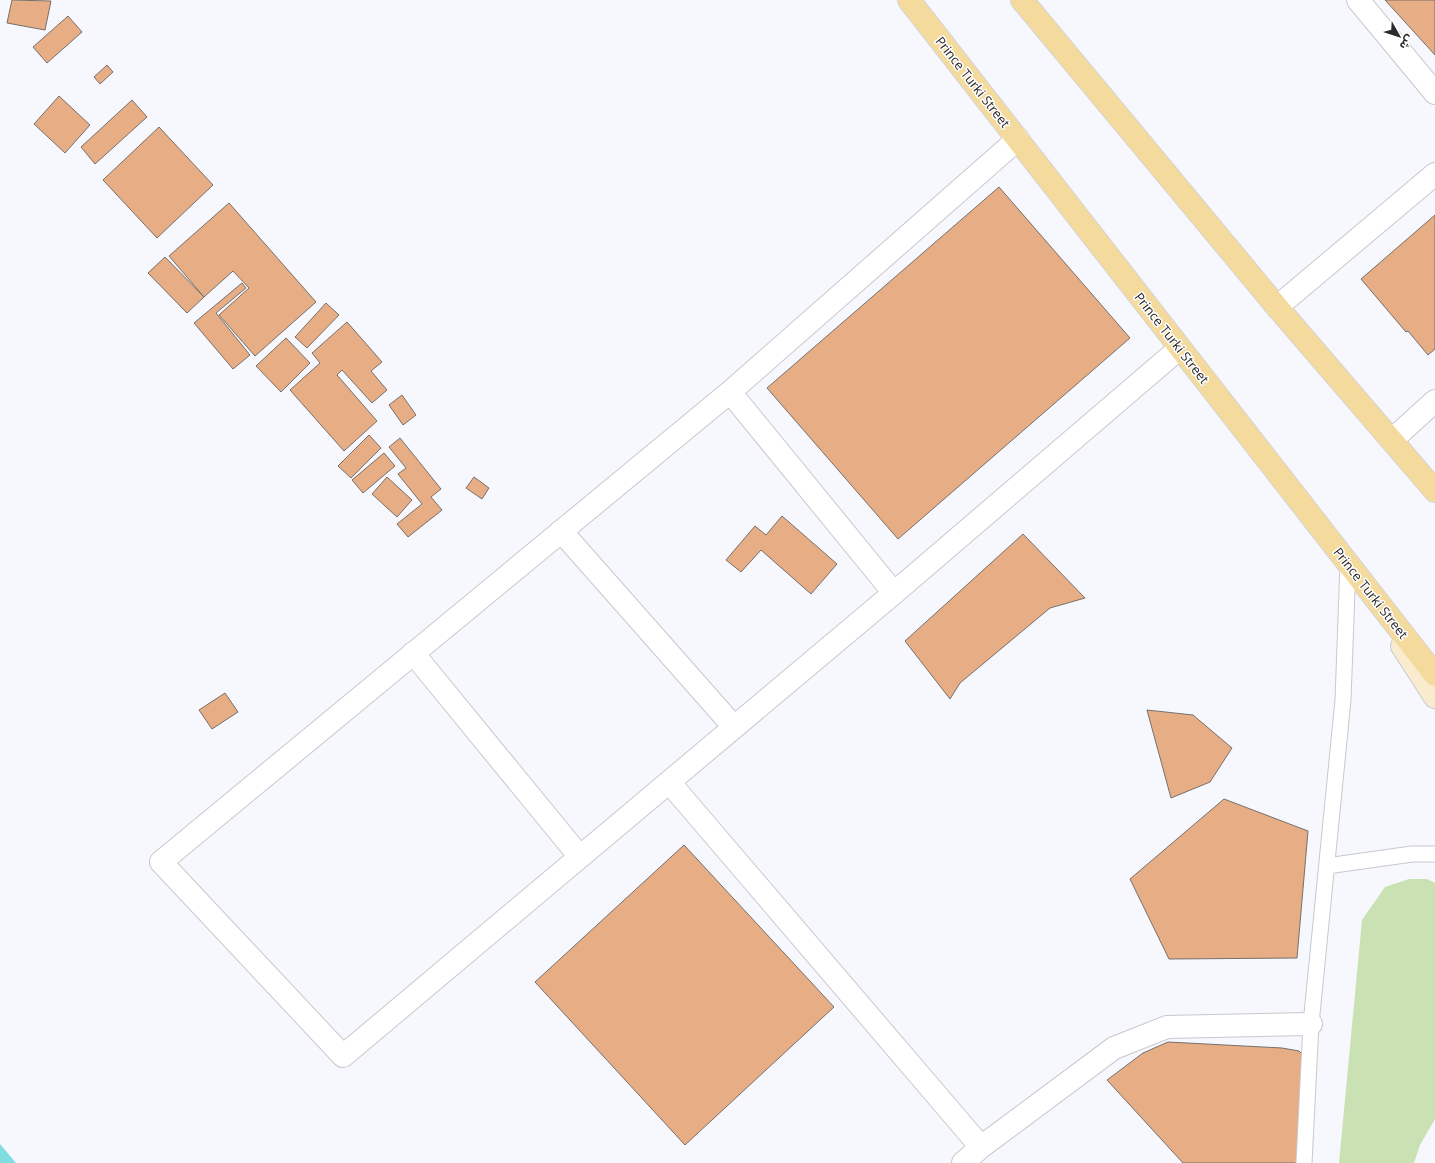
<svg xmlns="http://www.w3.org/2000/svg" width="1435" height="1163" viewBox="0 0 1435 1163" font-family="'Open Sans','Noto Sans Arabic',sans-serif">
	<style>
		.green { fill: #cae1b3 }
		.water { fill: #82dde2 }
		.building { fill: #e7ad84; stroke: #76706c }
		.lines { fill: none; stroke-linecap: round; stroke-linejoin: round }
		.lane-casing { stroke: #c8c8cf; stroke-width: 17 }
		.street-casing { stroke: #c8c8cf; stroke-width: 24 }
		.secondary-casing { stroke: #c8c8cf; stroke-width: 24 }
		.primary-casing { stroke: #d5d5d5; stroke-width: 24 }
		.lane { stroke: #fff; stroke-width: 15 }
		.street { stroke: #fff; stroke-width: 22 }
		.secondary { stroke: #f9ecce; stroke-width: 22 }
		.primary { stroke: #f4da9d; stroke-width: 22 }
		.labels { text-anchor: middle; dominant-baseline: central; stroke-width: 3; stroke-linejoin: round; paint-order: stroke }
		.street-label { font-size: 13px; fill: #2b2b2e; stroke: #fff }
	</style>
	<rect width="100%" height="100%" fill="#f7f7fe"/>
	<path class="green" d="M1409,879H1427L1435,883V1119L1420,1145L1414,1163H1339L1362,920L1385,887Z"/>
	<path class="water" d="M0,1144L16,1163H0Z"/>
	<path class="building" d="M12,0L51,1L45,30L7,23Z
		M1385,0H1435V55Z
		M68,16L82,32L47,63L33,47Z
		M107,65L113,72L100,84L94,77Z
		M59,96L90,125L65,153L34,124Z
		M132,100L147,117L95,164L81,147Z
		M159,127L213,185L157,238L103,180Z
		M999,187L1130,338L898,539L767,388Z
		M229,203L316,302L255,356L219,315L249,288L233,271L204,297L169,256Z
		M1435,215V349L1428,355L1408,331L1406,332L1361,279Z
		M165,257L204,297L187,313L148,273Z
		M242,283L246,288L216,313L250,355L233,369L194,323Z
		M326,303L339,315L307,348L295,337Z
		M347,322L382,362L371,371L387,390L372,403L342,370L337,375L377,421L344,451L290,390L320,363L312,353Z
		M286,338L310,363L281,392L256,366Z
		M402,395L416,415L403,425L389,405Z
		M369,435L381,448L351,478L338,466Z
		M400,438L441,489L431,497L442,510L408,537L397,524L422,504L398,474L406,468L389,447Z
		M384,453L395,466L363,493L352,480Z
		M387,477L412,500L397,517L372,494Z
		M474,477L489,488L482,499L466,488Z
		M782,516L837,564L811,594L761,550L741,572L726,560L755,526L766,535Z
		M1023,534L1085,598L1050,608L960,683L950,699L905,641Z
		M225,693L238,712L212,729L199,710Z
		M1147,710L1193,715L1232,748L1210,782L1171,798Z
		M1224,799L1308,831L1297,958L1169,959L1130,879Z
		M684,845L834,1007L685,1145L535,982Z
		M1168,1042L1282,1048L1299,1051L1307,1059L1300,1163H1183L1107,1080L1143,1053Z"/>
	<g class="lines">
		<g class="lane-casing">
			<path id="lane" d="M1327,866L1412,854H1435
				M1304,1163L1311,1024L1343,700L1348,563"/>
		</g>
		<g class="street-casing">
			<path id="street" d="M1358,0L1435,93
				M1018,139L730,392L161,862L343,1056L894,593L1180,348
				M1277,307L1435,174
				M730,392L894,593
				M1392,440L1435,401
				M561,531L734,727
				M413,653L580,857
				M669,782L981,1147
				M963,1163L981,1147L1114,1048L1167,1027L1311,1024"/>
		</g>
		<g class="secondary-casing">
			<path id="secondary" d="M1402,646L1435,697"/>
		</g>
		<g class="primary-casing">
			<path id="primary" d="M909,0L1435,675
				M1022,0L1277,307L1435,491"/>
		</g>
		<use href="#lane" class="lane"/>
		<use href="#street" class="street"/>
		<use href="#secondary" class="secondary"/>
		<use href="#primary" class="primary"/>
	</g>
	<g class="labels">
		<g class="street-label">
			<text transform="translate(973 82) rotate(52)">Prince Turki Street</text>
			<text transform="translate(1172 338) rotate(52)">Prince Turki Street</text>
			<text transform="translate(1371 593) rotate(52)">Prince Turki Street</text>
		</g>
	</g>
	<g transform="translate(1399 36) rotate(129)" stroke="#ffffff" stroke-width="3" paint-order="stroke">
	<path d="M0-3L7 15L0 10L-7 15Z" fill="#2b2b2e"/>
	<text y="-6" font-size="11" font-weight="bold" text-anchor="middle" fill="#2b2b2e">ش</text>
	</g>
</svg>
